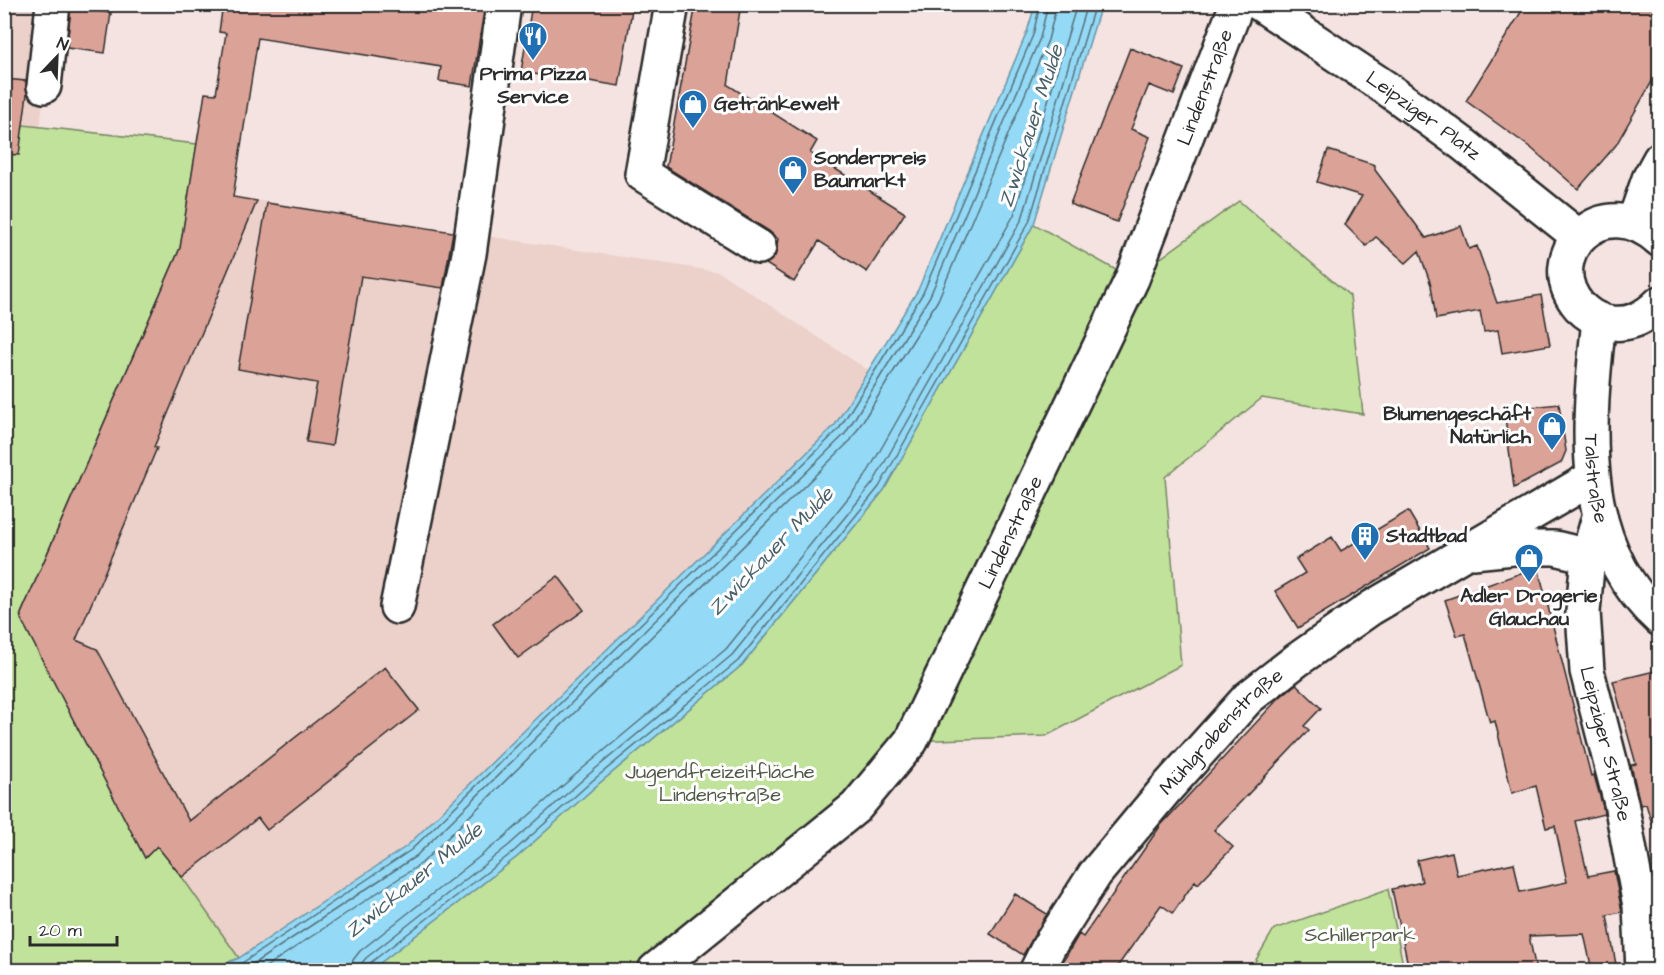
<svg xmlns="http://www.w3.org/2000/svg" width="1664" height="975" viewBox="0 0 1664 975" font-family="'Architects Daughter',sans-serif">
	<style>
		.built { fill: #ecd0ca }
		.green { fill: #c1e29b; stroke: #768663; stroke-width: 1.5 }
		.water { fill: #94daf6; stroke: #6a94a5; stroke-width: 1.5 }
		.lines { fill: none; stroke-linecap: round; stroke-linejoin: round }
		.shore { stroke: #55717c; stroke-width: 1.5 }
		.building { fill: #dba297; stroke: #2b2b2b; stroke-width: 1.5 }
		.minor-casing { stroke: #2b2b2b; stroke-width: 38 }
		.minor { stroke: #fff; stroke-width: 33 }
		.labels { text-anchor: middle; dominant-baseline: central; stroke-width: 6; stroke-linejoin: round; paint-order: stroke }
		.poi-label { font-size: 20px; font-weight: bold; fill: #2b2b2b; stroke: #fff; text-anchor: start }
		.street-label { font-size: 20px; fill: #2b2b2b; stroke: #fff }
		.park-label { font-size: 20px; fill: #505947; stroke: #fff }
		.water-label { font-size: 21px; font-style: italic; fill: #4a6068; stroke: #fff }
	</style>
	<rect width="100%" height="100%" fill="#f4e3e0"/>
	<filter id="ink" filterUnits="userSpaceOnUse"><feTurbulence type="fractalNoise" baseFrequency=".0167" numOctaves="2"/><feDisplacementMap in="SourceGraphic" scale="12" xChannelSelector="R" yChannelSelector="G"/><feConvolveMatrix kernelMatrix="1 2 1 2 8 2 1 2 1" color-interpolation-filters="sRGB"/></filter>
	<g filter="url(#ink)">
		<path class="built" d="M5,5H53L40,128L5,123Z
			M190,190L719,272L868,370L835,425L407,846L239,958L157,846L145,858L20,616L180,248Z"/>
		<path class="green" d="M5,123L197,144L180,248L20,616L145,858L157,846L182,877L239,958L208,970H5Z
			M1239,201L1350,296L1363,414L1262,398L1165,477L1181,665L1046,736L911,741L655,970H371L517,857L596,786L742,665L884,490L1034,224L1132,279Z
			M1388,889L1404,970H1250L1274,929Z"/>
		<path class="water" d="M1035,5H1101L1034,224L884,490L742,665L596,786L517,857L371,970H208L239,958L407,846L835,425L918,290L1027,32Z"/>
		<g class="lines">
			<path class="shore" d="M224,970L242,963L411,850L839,429L923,293L1033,35L1040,4
				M244,970L416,856L845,434L930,296L1040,38L1048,4
				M261,970L422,863L851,440L938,300L1048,40L1057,4
				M351,970L353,960L360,951L502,839L582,769L726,649L865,477L1014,215L1077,4
				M360,970L361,964L366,958L508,846L588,775L732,655L873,483L1022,219L1087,4
				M368,970L370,963L513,852L592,781L738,661L879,487L1029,222L1095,4"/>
		</g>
		<path class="building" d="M71,4H99L98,11L111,13L105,53L67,48Z
			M223,4H485L472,86L439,81L441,67L258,38L233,197L257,201L154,447L157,448L76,640L97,649L189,821L385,667L419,710L267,830L258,818L182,877L157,846L145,858L21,619V614L180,248L205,93L216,94L226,33L219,32Z
			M532,4H633L619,86L559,76V78L521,72Z
			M696,4H741L728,85L817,141L810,153L905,213L867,272L819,241L794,282L766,264L775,256L778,239L769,231L666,167Z
			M1526,4H1659V69L1616,145L1578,189L1531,148L1466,101Z
			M1130,48L1184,69L1174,95L1149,85L1131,129L1150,137L1117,222L1070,204Z
			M4,79L26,81L27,94L19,155L4,154Z
			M1328,150L1375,165V170L1426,238L1461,226L1469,249L1477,246L1497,303L1541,295L1550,345L1502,353L1498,330L1484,332L1480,311L1436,319L1431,285L1419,251L1406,263L1376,237L1366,246L1345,225L1362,196L1317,182Z
			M267,203L453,232L443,288L361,276L332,446L306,442L317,383L238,369Z
			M1559,404L1566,451L1561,463L1514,488L1504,410Z
			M1408,511L1430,548L1298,628L1275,591L1305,573L1296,559L1332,537L1341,551Z
			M1538,567L1591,776L1594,775L1603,807L1604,814L1575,821L1588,876L1614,871L1622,912L1607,915L1617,970H1592L1584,934L1529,936L1536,970H1409L1392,889L1422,882L1417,860L1452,852L1457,875L1514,863L1520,892L1567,882L1555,826L1546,828L1536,786L1512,793L1495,721L1490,723L1465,634L1457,636L1445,600Z
			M558,576L584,610L518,658L493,624Z
			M1659,670V823L1652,824L1646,804L1640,805L1631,765L1636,764L1613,681Z
			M1296,684L1321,708L1304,726L1309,730L1214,830L1233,847L1198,884L1195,881L1173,913L1161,905L1115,970H1058L1079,934L1083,937L1161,825L1279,698Z
			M1015,894L1047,914L1023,955L990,934Z"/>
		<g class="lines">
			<g class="minor-casing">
				<g id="minor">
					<path d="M672,4L642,174L759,247"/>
					<path id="s1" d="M1260,4L1386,88L1463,144L1579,237"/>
					<path d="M44,86L53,4"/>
					<path d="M1634,222L1649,179L1660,159"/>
					<path d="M1660,240C1602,186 1537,257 1579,306C1587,314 1595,320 1606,322C1628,327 1645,318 1660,303"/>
					<path id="s2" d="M1599,320C1588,422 1575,543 1660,619"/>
					<path id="s3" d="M1599,517L1588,556L1583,612L1587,671L1621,803L1640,906L1643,970"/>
					<path d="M1473,552L1513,548H1555L1588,556"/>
					<path d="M397,607L469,254L504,4"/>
					<path id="s4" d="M655,970L856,807L911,741L1132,279L1237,4"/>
					<path id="s5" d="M1037,970L1049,946L1095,874L1166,789L1248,698L1297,660L1371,608L1592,478"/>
				</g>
			</g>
			<use href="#minor" class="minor"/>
		</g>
	</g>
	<defs>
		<g id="restaurant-pin" transform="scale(1.5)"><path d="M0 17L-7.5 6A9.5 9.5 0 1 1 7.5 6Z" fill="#1f6fb2" stroke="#fff"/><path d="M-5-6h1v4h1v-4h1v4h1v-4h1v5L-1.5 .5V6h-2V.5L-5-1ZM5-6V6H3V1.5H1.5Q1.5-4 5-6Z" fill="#fff"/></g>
		<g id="shop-pin" transform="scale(1.5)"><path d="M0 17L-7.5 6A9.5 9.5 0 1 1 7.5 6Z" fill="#1f6fb2" stroke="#fff"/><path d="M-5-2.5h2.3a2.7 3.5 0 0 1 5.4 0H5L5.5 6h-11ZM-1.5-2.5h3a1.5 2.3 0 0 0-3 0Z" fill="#fff"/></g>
		<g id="building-pin" transform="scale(1.5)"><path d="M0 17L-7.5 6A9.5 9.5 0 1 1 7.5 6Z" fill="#1f6fb2" stroke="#fff"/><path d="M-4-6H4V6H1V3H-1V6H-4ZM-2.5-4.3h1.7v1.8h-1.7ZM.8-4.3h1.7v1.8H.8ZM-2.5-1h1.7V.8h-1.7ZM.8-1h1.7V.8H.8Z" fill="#fff"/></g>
	</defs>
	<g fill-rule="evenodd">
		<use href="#restaurant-pin" x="533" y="36"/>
		<use href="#shop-pin" x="693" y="104"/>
		<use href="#shop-pin" x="793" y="170"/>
		<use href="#shop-pin" x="1552" y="426"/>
		<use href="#building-pin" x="1365" y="536"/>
		<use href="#shop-pin" x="1529" y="558"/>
	</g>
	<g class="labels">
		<g class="poi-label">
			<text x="533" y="74" text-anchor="middle">Prima Pizza<tspan x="533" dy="23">Service</tspan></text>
			<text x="714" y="104">Getränkewelt</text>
			<text x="814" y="158">Sonderpreis<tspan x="814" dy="23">Baumarkt</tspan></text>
			<text x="1531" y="414" text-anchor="end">Blumengeschäft<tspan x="1531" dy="23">Natürlich</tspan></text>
			<text x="1386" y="536">Stadtbad</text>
			<text x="1529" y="596" text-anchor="middle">Adler Drogerie<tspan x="1529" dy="23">Glauchau</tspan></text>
		</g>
		<g class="street-label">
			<text stroke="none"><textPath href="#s4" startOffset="1062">Lindenstraße</textPath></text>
			<text stroke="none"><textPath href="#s1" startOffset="198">Leipziger Platz</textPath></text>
			<text stroke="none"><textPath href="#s2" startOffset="159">Talstraße</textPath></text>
			<text stroke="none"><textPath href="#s4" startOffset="576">Lindenstraße</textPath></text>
			<text stroke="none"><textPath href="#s5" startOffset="303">Mühlgrabenstraße</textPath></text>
			<text stroke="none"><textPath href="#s3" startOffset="231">Leipziger Straße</textPath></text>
		</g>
		<g class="park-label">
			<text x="720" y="772">Jugendfreizeitfläche<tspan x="720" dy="23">Lindenstraße</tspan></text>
			<text x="1360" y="935">Schillerpark</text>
		</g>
		<g class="water-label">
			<text transform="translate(1031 126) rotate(-72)">Zwickauer Mulde</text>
			<text transform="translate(771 551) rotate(-46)">Zwickauer Mulde</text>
			<text transform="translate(414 880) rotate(-39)">Zwickauer Mulde</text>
		</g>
	</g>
	<rect width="1664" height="975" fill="none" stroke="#fff" stroke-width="24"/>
	<rect x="12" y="12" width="1640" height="951" fill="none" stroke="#2b2b2b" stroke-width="2" filter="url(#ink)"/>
	<g transform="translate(57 57) rotate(23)" stroke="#ffffff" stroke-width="4.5" paint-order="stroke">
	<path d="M0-4.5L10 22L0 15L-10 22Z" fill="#2b2b2b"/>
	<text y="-9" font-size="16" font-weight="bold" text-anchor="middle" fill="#2b2b2b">N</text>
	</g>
	<path d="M30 936v9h87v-9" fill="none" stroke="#2b2b2b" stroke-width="3"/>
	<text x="39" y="936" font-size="18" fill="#2b2b2b" stroke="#ffffff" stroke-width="4.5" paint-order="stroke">20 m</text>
</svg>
